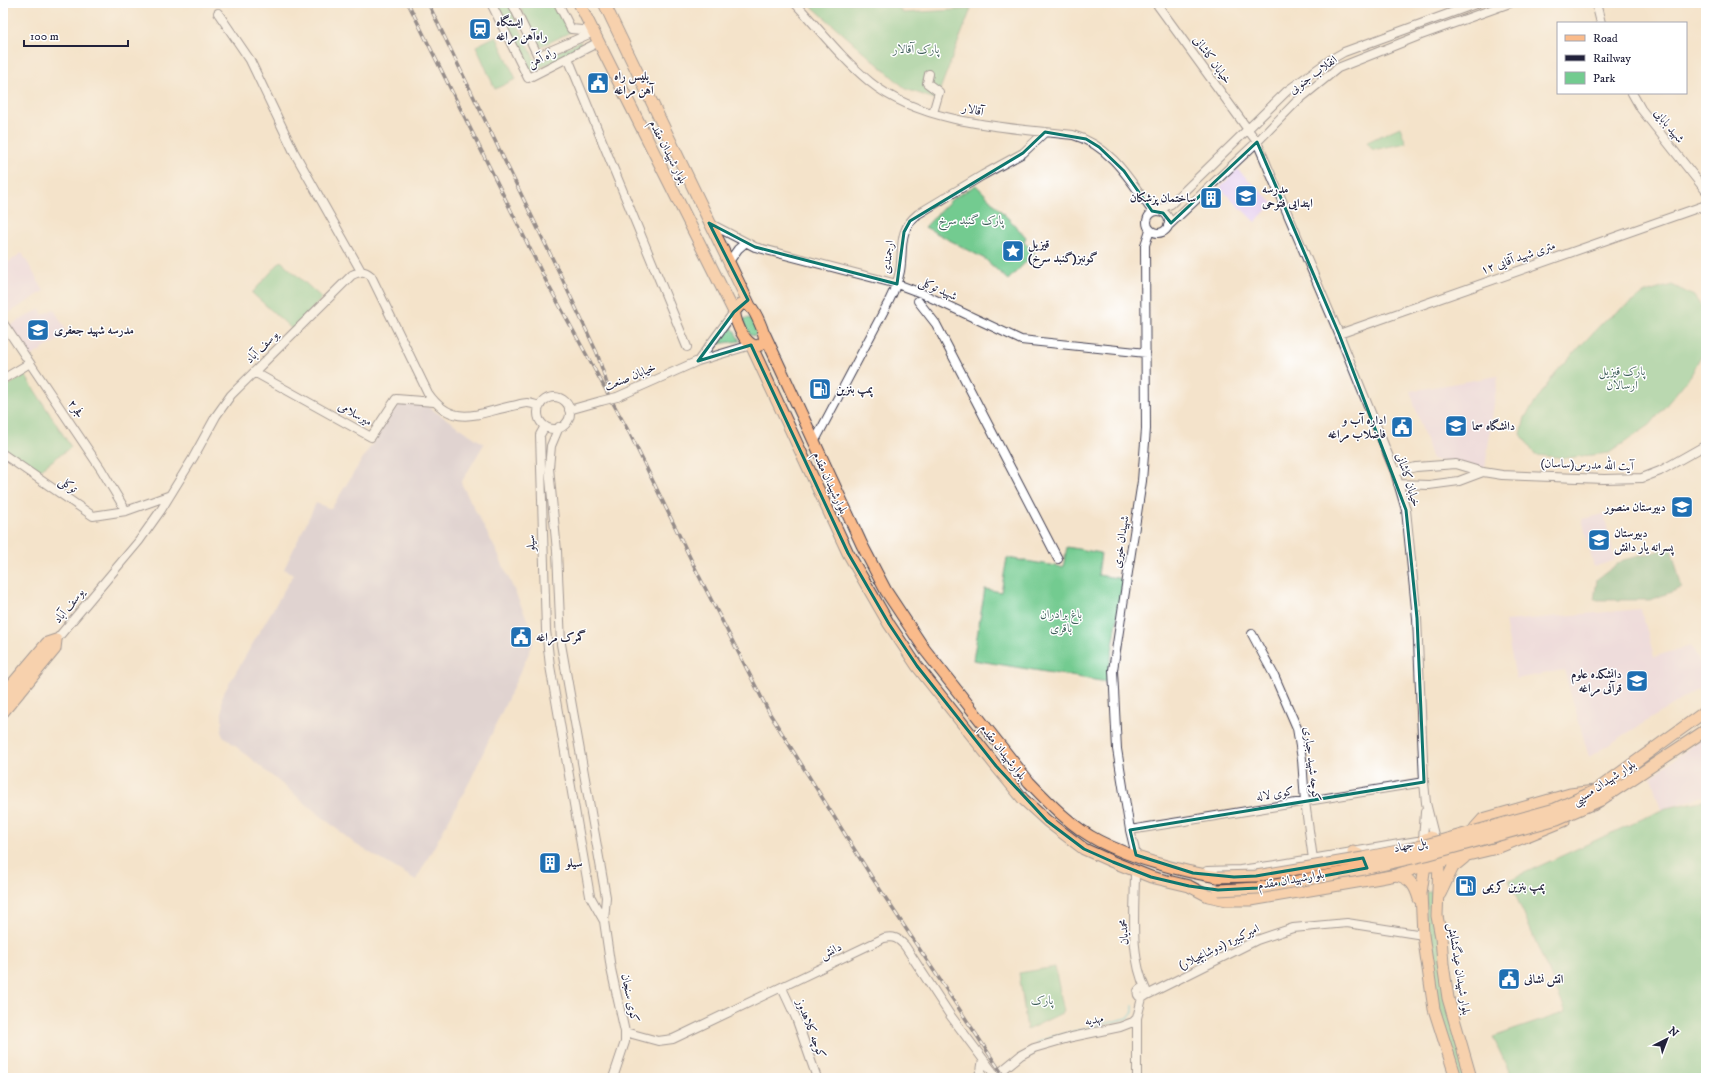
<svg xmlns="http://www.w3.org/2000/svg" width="1709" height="1081" viewBox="0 0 1709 1081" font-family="'IM FELL DW Pica',Amiri,serif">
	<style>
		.built { fill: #e7d2ef }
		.industrial { fill: #c8bfd8 }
		.green { fill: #73cb90; stroke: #4a7666 }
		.forest { fill: #5eaf7a; stroke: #40685a }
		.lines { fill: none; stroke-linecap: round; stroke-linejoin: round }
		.stream { stroke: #5ac7d1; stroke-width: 2 }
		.minor-casing { stroke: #423f51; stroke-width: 10 }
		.major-casing { stroke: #423f51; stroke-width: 13 }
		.minor { stroke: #fff; stroke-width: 8 }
		.major { stroke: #fabb8b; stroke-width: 11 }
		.rail-casing { stroke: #22223b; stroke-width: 3.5 }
		.rail { stroke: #fff; stroke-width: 2; stroke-dasharray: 6; stroke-linecap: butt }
		.minor-bridge-casing { stroke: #423f51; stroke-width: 10; stroke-linecap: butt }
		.major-bridge-casing { stroke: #423f51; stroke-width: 13; stroke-linecap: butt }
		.minor-bridge { stroke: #fff; stroke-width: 8 }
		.major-bridge { stroke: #fabb8b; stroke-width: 11 }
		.marked { fill: none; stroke: #0f766e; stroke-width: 3; stroke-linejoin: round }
		.labels { text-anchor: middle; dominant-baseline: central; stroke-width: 3; stroke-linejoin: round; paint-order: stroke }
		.poi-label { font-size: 12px; font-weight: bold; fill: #22223b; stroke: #fff; text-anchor: start }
		.park-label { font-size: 12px; fill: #3e5d59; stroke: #fff }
		.street-label { font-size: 12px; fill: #22223b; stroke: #fff }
	</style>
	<rect width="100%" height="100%" fill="#fff"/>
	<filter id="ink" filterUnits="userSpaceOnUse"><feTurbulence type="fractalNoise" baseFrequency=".025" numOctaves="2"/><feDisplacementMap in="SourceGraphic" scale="8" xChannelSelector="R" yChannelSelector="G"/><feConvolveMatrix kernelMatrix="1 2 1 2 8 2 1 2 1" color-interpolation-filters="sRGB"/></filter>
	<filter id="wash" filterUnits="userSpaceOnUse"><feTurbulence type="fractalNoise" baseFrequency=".012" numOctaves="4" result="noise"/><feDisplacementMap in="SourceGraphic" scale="16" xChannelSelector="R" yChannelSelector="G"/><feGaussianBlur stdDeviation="0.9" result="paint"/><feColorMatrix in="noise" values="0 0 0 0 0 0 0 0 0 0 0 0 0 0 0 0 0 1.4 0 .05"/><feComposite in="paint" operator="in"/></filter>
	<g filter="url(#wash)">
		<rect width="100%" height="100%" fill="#f4e3cb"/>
		<path class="built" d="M1237,169L1273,203L1255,222L1220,188Z
			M22,253L44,291L4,316L3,314V266Z
			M40,309L43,315L54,309L68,334L28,358L9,326Z
			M1498,376L1485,468L1432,460L1410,391Z
			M1604,514L1615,560L1594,567L1582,519Z
			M1641,609L1654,657L1691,645L1706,675V684L1589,757L1564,670L1516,679L1505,621Z
			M1706,735V795L1661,810L1651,777Z"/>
		<path class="industrial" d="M397,404H424L484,444L461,483L497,552L528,621L533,644L470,781L416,880L355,844L222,735V696L293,575L284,569L316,503L331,509Z"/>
		<path class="green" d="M497,3H508L536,62L580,41L583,48L531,72Z
			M518,3H557L571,32L540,47Z
			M808,3H895L903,13L971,9L939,92L940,101L906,89Z
			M496,36L516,79L495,89L476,46Z
			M1400,127L1406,143L1373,150L1367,142Z
			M976,185L1026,237L1024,242L1035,253L1008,280L985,259L925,227L952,199Z
			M281,261L322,298L293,330L252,293Z
			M1672,285L1694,296L1706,313V346L1691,375L1650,425L1609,453L1566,458L1535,455L1521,434L1525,417L1556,372L1604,321L1645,293Z
			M746,318L752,319L758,330L757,333L754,336L748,334L743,324V320Z
			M732,327L740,341L716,344Z
			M25,375L71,447L37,472L3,448V389Z
			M1067,547L1101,553L1098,575L1124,579L1107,682L973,660L985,589L1001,592L1007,558L1063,567Z
			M1706,800V1078H1512L1493,1037L1566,1012L1509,880L1666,808Z
			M1426,892H1433L1468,1078H1458L1438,1007L1426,934Z
			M1055,967L1064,1012L1027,1030L1019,973Z"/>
		<path class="forest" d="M1671,548L1682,588L1650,600H1594L1597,579L1623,560Z"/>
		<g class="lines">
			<path class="stream" d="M1036,1043L1052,1037L1128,1018L1133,1012V1006"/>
		</g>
	</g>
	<g filter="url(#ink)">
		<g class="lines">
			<g class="minor-casing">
				<path id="minor" d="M491,3L528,78L599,42
					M512,3L538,56L594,32
					M558,3L571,29L593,31
					M795,3C820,30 842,59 870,82C921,124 1010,128 1073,135C1112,146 1131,182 1153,212
					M1156,3L1257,142L1339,334L1395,472L1406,510L1417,618L1424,782L1426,803L1435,839
					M1596,3L1601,23
					M218,13L250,60L294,152L361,271
					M568,58L687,347
					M929,74L927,83L939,92L933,113
					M1632,93L1641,109L1706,191
					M1156,211L1171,204L1287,91L1330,60L1344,52L1478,3
					M1147 222a11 11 0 1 1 22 0a11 11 0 1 1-22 0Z
					M709,223L755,247L897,284L921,293L1021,340L1146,353
					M1168,226L1257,142L1296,102L1338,68L1421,35L1510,3
					M728,263L738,249L745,243
					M918,301L936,324L1058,559
					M734,312L698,361L751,345
					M3,323L101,469L126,511
					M1339,334L1706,205
					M254,372L371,437L396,399L434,402
					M3,379L30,363
					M617,397L698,361
					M538 413a16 16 0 1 1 32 0a16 16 0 1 1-32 0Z
					M569,410L601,401
					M545,426L540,435L546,630L550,666L590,896L604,921
					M559,427L551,446L549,468L557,551L561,644L606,897L604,921L611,969L625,1032V1042L613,1078
					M813,438L817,437L888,303C893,293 898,282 900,271C904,248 897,231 918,214L983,175L1023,153L1045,132
					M3,454L93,516L126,511L168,496
					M1395,472L1416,467L1456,464L1483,472L1502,475L1604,479L1642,478L1660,471L1706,445
					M1398,484L1429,485L1459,481L1483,472
					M1252,634L1274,675L1297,728L1302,759L1305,802L1313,859
					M56,640L139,541L161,510L193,458L216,416L231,395L352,275C361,271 364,270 371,276L428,393C453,429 478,413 512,406C517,405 523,403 527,403C531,403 536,405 540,406
					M1130,830L1424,782
					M1136,855L1130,830L1117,749L1113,670L1142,481L1146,429L1145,245L1150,230
					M1135,871C1135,910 1129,955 1146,990
					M1207,871L1240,870L1276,865L1423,840L1425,812
					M782,988L796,1018L817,1078
					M1137.5 993a4.5 4.5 0 1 1 9 0a4.5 4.5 0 1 1-9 0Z
					M1147,995L1257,940L1293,928L1347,923L1423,935
					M1137,1018V1078
					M625,1032L658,1041L673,1039L884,938C894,936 898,938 905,946L950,1015L992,1071
					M977,1078L981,1071L983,1059
					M993,1078L1021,1055L1034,1048L1072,1037L1120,1027L1133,1022L1137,1018L1142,998"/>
			</g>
			<g class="major-casing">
				<path id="major" d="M579,3L734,312
					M604,3L751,308
					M741,304C744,304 747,304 750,306C755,311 766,334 764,341C751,359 733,321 735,311Z
					M765,335L862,545L886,591L925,650L1029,782C1049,803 1073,828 1099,841C1134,859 1180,871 1218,877
					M751,345L848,553L889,624L917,666L996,766L1023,799L1047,821L1084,849L1113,862L1151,877L1189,886L1208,896L1227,900H1251L1380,878L1396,875L1425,865L1421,893L1423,935L1434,1009L1456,1078
					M3,695L47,643L56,640L55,649L3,712
					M1593,805L1706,730
					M1430,837C1439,839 1438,851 1439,859V862L1431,866L1425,865C1421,858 1420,848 1423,840Z
					M1476,838L1475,828L1483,819L1570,794L1595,791L1706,711
					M1353,852L1359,855L1366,863
					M1396,875C1410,878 1415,885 1419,899
					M1440,894L1453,867L1464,858
					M1471,1078L1448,998L1443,964L1441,937L1437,916L1439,862L1497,848L1564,821"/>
			</g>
			<use href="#minor" class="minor"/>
			<use href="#major" class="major"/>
			<g class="rail-casing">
				<path id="rail" d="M408,3L546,281L630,434L699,576L770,714L871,876L1005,1078
					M428,3L559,272L597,353L607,384"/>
			</g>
			<use href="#rail" class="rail"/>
			<g class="minor-bridge-casing">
				<path id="minor-bridge" d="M601,401L617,397
					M992,1071L996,1078"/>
			</g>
			<g class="major-bridge-casing">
				<path id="major-bridge" d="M1218,877L1256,876L1363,858L1422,846L1555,809L1595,791
					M1218,890L1258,888L1364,869L1426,855L1557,819L1601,800"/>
			</g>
			<use href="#minor-bridge" class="minor-bridge"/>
			<use href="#major-bridge" class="major-bridge"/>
		</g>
	</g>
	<path d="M0 0H1709V1081H0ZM1045,132L1086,139L1099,147L1124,171L1152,211L1163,213L1171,223L1257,142L1339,334L1406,510L1417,618L1424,782L1130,830L1136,855L1193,873L1234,877L1256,876L1363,858L1367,868L1258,888L1218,890L1189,886L1151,877L1113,862L1084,849L1047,821L996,766L917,666L889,624L848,553L751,345L698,361L734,312L748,300L709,223L755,247L897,284L904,232L910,221L1023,153Z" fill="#f4e3cb" fill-opacity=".55" fill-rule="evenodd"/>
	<path class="marked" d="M1045,132L1086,139L1099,147L1124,171L1152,211L1163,213L1171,223L1257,142L1339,334L1406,510L1417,618L1424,782L1130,830L1136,855L1193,873L1234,877L1256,876L1363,858L1367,868L1258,888L1218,890L1189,886L1151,877L1113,862L1084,849L1047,821L996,766L917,666L889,624L848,553L751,345L698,361L734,312L748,300L709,223L755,247L897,284L904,232L910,221L1023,153Z"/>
	<defs>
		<g id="station-square" transform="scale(1.15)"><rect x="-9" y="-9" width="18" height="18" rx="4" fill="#1f6fb2" stroke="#fff"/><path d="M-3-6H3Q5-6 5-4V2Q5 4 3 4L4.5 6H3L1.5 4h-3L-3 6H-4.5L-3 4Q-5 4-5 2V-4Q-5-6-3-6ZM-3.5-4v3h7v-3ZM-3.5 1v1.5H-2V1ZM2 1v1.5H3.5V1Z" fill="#fff"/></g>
		<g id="civic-square" transform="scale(1.15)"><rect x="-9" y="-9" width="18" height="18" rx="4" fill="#1f6fb2" stroke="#fff"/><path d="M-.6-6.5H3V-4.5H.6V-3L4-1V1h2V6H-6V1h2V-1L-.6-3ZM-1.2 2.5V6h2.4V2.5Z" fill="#fff"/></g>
		<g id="school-square" transform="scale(1.15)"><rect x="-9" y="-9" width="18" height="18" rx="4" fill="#1f6fb2" stroke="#fff"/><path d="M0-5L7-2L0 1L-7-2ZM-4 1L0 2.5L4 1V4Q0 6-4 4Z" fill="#fff"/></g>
		<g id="building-square" transform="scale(1.15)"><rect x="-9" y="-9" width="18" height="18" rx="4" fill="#1f6fb2" stroke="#fff"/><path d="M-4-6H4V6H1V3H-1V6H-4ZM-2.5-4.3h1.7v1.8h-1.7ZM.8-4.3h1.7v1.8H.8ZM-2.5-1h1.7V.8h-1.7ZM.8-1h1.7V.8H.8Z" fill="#fff"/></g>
		<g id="sight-square" transform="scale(1.15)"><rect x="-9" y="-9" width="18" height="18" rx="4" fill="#1f6fb2" stroke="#fff"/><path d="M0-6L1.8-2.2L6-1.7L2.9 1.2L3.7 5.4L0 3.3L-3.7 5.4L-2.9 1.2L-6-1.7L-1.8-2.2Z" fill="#fff"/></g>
		<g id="fuel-square" transform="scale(1.15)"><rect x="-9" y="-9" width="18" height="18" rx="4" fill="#1f6fb2" stroke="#fff"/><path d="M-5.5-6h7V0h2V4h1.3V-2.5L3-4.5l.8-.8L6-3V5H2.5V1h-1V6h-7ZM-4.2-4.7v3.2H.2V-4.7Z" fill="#fff"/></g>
		<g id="university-square" transform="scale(1.15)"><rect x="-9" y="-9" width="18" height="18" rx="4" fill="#1f6fb2" stroke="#fff"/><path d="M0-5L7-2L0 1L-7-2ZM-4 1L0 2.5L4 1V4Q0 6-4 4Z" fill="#fff"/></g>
	</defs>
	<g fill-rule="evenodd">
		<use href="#station-square" x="480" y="29"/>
		<use href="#civic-square" x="598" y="83"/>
		<use href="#school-square" x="1246" y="196"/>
		<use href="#building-square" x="1211" y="198"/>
		<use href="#sight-square" x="1013" y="251"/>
		<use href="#school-square" x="38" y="330"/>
		<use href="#fuel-square" x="820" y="389"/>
		<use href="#university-square" x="1456" y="426"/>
		<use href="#civic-square" x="1402" y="427"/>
		<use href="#school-square" x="1682" y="507"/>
		<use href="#school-square" x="1599" y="540"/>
		<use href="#civic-square" x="521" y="637"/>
		<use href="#university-square" x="1637" y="681"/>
		<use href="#building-square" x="550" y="863"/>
		<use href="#fuel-square" x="1466" y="886"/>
		<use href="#civic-square" x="1509" y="979"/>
	</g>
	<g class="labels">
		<g class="poi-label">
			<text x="496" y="22">ایستگاه<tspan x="496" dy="14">راه‌آهن مراغه</tspan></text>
			<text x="614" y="76">پلیس راه<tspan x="614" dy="14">آهن مراغه</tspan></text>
			<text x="1262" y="189">مدرسه<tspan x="1262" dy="14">ابتدایی فتوحی</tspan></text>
			<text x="1196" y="198" text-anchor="end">ساختمان پزشکان</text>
			<text x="1028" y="244">قیزیل<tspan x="1028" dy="14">گونبز(گنبد سرخ)</tspan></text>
			<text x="54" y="330">مدرسه شهید جعفری</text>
			<text x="836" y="389">پمپ بنزین</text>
			<text x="1386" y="420" text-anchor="end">اداره آب و<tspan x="1386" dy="14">فاضلاب مراغه</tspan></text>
			<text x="1472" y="426">دانشگاه سما</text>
			<text x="1666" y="507" text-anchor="end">دبیرستان منصور</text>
			<text x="1614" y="533">دبیرستان<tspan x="1614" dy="14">پسرانه یار دانش</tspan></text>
			<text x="536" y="637">گمرک مراغه</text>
			<text x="1622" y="674" text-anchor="end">دانشکده علوم<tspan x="1622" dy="14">قرآنی مراغه</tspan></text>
			<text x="566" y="863">سیلو</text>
			<text x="1482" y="886">پمپ بنزین کریمی</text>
			<text x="1524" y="979">اتش نشانی</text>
		</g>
		<g class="park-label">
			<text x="916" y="49">پارک آقالار</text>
			<text x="971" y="220">پارک گنبد سرخ</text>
			<text x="1622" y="371">پارک قیزیل<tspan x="1622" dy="14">ارسالان</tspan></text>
			<text x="1061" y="614">باغ برادران<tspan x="1061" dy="14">باقری</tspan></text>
			<text x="1042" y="1000">پارک</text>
		</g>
		<g class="street-label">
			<text transform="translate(542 58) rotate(-26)">راه آهن</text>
			<text transform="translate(1212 60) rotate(54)">خیابان کاشانی</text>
			<text transform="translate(1313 75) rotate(-36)">انقلاب جنوبی</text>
			<text transform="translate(973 110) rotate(13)">آقالار</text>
			<text transform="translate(1669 126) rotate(51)">شهید بابایی</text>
			<text transform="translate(668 152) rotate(63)">بلوار شهیدان مقدم</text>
			<text transform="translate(888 257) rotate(-83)">ارجمندی</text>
			<text transform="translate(1518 258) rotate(-19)">۱۲ متری شهید آقایی</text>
			<text transform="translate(938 289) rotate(24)">شهید توکلی</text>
			<text transform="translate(262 347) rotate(-45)">یوسف آباد</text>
			<text transform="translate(630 377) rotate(-22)">خیابان صنعت</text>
			<text transform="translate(76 409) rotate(56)">فجر۲</text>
			<text transform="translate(355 414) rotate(29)">میرسلامی</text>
			<text transform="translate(1587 465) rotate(2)">آیت الله مدرس(ساسان)</text>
			<text transform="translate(1408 480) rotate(72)">خیابان کاشانی</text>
			<text transform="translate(830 483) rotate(65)">بلوارشهیدان مقدم</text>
			<text transform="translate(68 485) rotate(34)">توکلی</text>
			<text transform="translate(1121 542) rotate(-81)">شهیدان خیری</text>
			<text transform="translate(531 543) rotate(-92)">سیلو</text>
			<text transform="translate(69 606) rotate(-51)">یوسف آباد</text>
			<text transform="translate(1003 752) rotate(52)">بلوارشهیدان مقدم</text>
			<text transform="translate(1312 764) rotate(83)">کوچه شهید جباری</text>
			<text transform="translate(1604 783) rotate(-33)">بلوار شهیدان مسیبی</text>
			<text transform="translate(1275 794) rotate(-9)">کوی لاله</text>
			<text transform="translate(1410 845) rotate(-13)">پل جهاد</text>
			<text transform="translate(1291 880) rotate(-10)">بلوارشهیدان مقدم</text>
			<text transform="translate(1124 932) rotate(-92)">محمدیان</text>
			<text transform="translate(1219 947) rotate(-26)">امیرکبیر1 (دوشابچیلار)</text>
			<text transform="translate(831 951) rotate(-26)">دانش</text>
			<text transform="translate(1459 969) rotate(81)">بلوار شهیدان عیدگشایش</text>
			<text transform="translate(630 998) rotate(78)">کوی سنجان</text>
			<text transform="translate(1094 1020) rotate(-11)">مهدیه</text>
			<text transform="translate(811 1029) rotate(69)">کوچه کلاهدوز</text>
		</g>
	</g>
	<rect width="1709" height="1081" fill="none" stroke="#fff" stroke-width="16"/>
	<rect x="1557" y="22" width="130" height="72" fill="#ffffff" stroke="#a7a7b1"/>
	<rect x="1565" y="35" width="20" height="6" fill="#fabb8b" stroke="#a7a7b1"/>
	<text x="1593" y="42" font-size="12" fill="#22223b">Road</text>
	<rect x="1565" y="55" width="20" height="6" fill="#22223b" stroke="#a7a7b1"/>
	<text x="1593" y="62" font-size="12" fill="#22223b">Railway</text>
	<rect x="1565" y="72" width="20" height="12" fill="#73cb90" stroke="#a7a7b1"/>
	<text x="1593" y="82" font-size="12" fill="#22223b">Park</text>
	<g transform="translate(1667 1039) rotate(42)" stroke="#ffffff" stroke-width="3" paint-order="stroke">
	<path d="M0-3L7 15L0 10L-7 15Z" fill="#22223b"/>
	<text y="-6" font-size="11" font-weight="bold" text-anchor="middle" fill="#22223b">N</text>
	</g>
	<path d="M24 40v6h104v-6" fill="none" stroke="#22223b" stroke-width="2"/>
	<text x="30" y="40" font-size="12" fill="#22223b" stroke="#ffffff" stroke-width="3" paint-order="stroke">100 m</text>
</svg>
